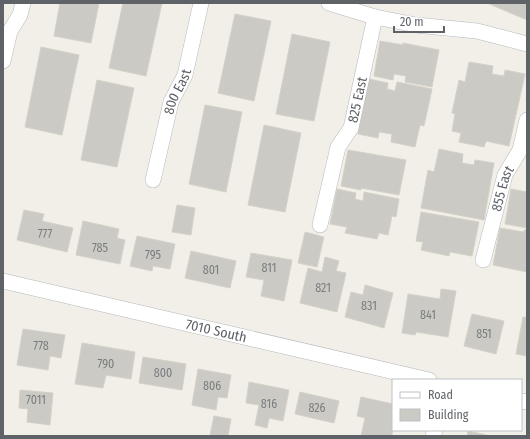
<svg xmlns="http://www.w3.org/2000/svg" width="530" height="439" viewBox="0 0 530 439" font-family="'Fira Sans Condensed',sans-serif">
	<style>
		.building { fill: #cccac5; stroke: #d6d1c6 }
		.lines { fill: none; stroke-linecap: round; stroke-linejoin: round }
		.minor-casing { stroke: #b5b8bc; stroke-width: 16 }
		.minor { stroke: #fff; stroke-width: 15 }
		.labels { text-anchor: middle; dominant-baseline: central; stroke-width: 3; stroke-linejoin: round; paint-order: stroke }
		.number-label { font-size: 12px; fill: #7a7d7f }
		.street-label { font-size: 14px; fill: #5f6368; stroke: #fff }
	</style>
	<rect width="100%" height="100%" fill="#f1efe8"/>
	<path class="building" d="M60,3H99L91,43L54,36Z
		M123,3H162L146,76L109,68Z
		M487,3H527V20Z
		M235,14L271,21L254,101L218,93Z
		M292,34L330,42L314,121L276,114Z
		M380,41L403,45V43L439,50L432,87L405,82L406,76L394,74L393,80L374,76Z
		M41,47L79,55L62,135L25,127Z
		M469,62L493,66L492,74L504,76L505,70L525,74L509,146L486,141L484,147L459,142L461,133L452,131L455,114L452,113L459,80L465,82Z
		M369,79L388,83L387,89L395,91L397,82L432,89L424,126L420,125L415,147L391,142L392,134L379,132L378,138L358,134Z
		M97,80L134,88L117,167L81,160Z
		M205,105L242,112L226,192L189,184Z
		M264,125L301,133L285,212L248,205Z
		M439,149L463,154L462,163L474,165L475,160L494,163L484,220L421,208L428,170L434,172Z
		M348,150L406,160L399,195L361,188V190L341,186Z
		M337,189L356,193L355,199L363,201L364,192L399,199L396,217L392,216L388,235L379,233L377,239L345,233L347,227L330,224Z
		M511,189L527,192V228L505,224Z
		M177,205L195,208L191,235L172,232Z
		M24,210L44,214L42,221L73,228L67,252L17,240Z
		M421,212L479,222L472,256L450,252L449,256L421,250L423,242L416,241Z
		M83,221L119,229L117,238L125,240L120,264L76,255Z
		M500,228L524,232V230H527V272L493,265Z
		M305,232L324,237L317,267L298,263Z
		M137,236L175,244L170,269L153,266L152,271L130,266Z
		M191,251L236,261L230,288L185,278Z
		M251,253L292,260L284,301L261,296L264,280L246,277Z
		M325,257L339,261L336,271L346,273L337,312L300,303L308,268L322,272Z
		M365,285L393,293L384,328L345,317L351,292L363,295Z
		M441,289L456,291L448,337L416,332L415,335L402,333L408,294L440,299Z
		M472,314L504,321L496,354L464,346Z
		M523,317L527,318V356L516,354Z
		M23,329L65,335L61,358L50,356L48,370L17,365Z
		M82,343L135,352L131,379L106,375L103,388L75,384Z
		M143,357L186,364L182,390L139,383Z
		M198,369L231,375L227,398L218,397L216,410L192,405Z
		M249,382L289,390L283,421L269,418L267,428L255,425L259,405L246,403Z
		M20,390L53,393L50,425L27,422L28,409L19,408Z
		M300,392L339,401L334,423L295,414Z
		M361,397L393,404L392,436H361L365,418L357,416Z
		M214,416L231,419L228,436L210,435Z
		M468,431L491,436H467Z"/>
	<g class="lines">
		<g class="minor-casing">
			<g id="minor">
				<path d="M329,3L375,17L416,25L477,31L527,44"/>
				<path d="M3,61L10,31L20,15L23,3"/>
				<path id="s1" d="M153,180L171,102L185,75L201,3"/>
				<path id="s2" d="M320,225L338,147L351,128L375,17"/>
				<path id="s3" d="M483,260L505,175L520,150L527,120"/>
				<path id="s4" d="M3,281L429,380"/>
				<path d="M521,401L527,402"/>
				<path d="M433,436L435,430"/>
			</g>
		</g>
		<use href="#minor" class="minor"/>
	</g>
	<g class="labels">
		<g class="number-label">
			<text x="45" y="234">777</text>
			<text x="100" y="248">785</text>
			<text x="153" y="255">795</text>
			<text x="269" y="268">811</text>
			<text x="211" y="270">801</text>
			<text x="323" y="288">821</text>
			<text x="369" y="306">831</text>
			<text x="428" y="315">841</text>
			<text x="484" y="334">851</text>
			<text x="41" y="346">778</text>
			<text x="106" y="364">790</text>
			<text x="163" y="373">800</text>
			<text x="212" y="386">806</text>
			<text x="36" y="400">7011</text>
			<text x="269" y="404">816</text>
			<text x="317" y="408">826</text>
		</g>
		<g class="street-label">
			<text stroke="none"><textPath href="#s1" startOffset="92">800 East</textPath></text>
			<text stroke="none"><textPath href="#s2" startOffset="132">825 East</textPath></text>
			<text stroke="none"><textPath href="#s3" startOffset="74">855 East</textPath></text>
			<text stroke="none"><textPath href="#s4" startOffset="219">7010 South</textPath></text>
		</g>
	</g>
	<rect width="530" height="439" fill="none" stroke="#5f6368" stroke-width="8"/>
	<rect x="392" y="379" width="130" height="52" fill="#ffffff" stroke="#bfc1c3"/>
	<rect x="400" y="392" width="20" height="6" fill="#ffffff" stroke="#bfc1c3"/>
	<text x="428" y="399" font-size="12" fill="#5f6368">Road</text>
	<rect x="400" y="409" width="20" height="12" fill="#cccac5" stroke="#bfc1c3"/>
	<text x="428" y="419" font-size="12" fill="#5f6368">Building</text>
	<path d="M394 26v6h50v-6" fill="none" stroke="#5f6368" stroke-width="2"/>
	<text x="400" y="26" font-size="12" fill="#5f6368" stroke="#ffffff" stroke-width="3" paint-order="stroke">20 m</text>
</svg>
